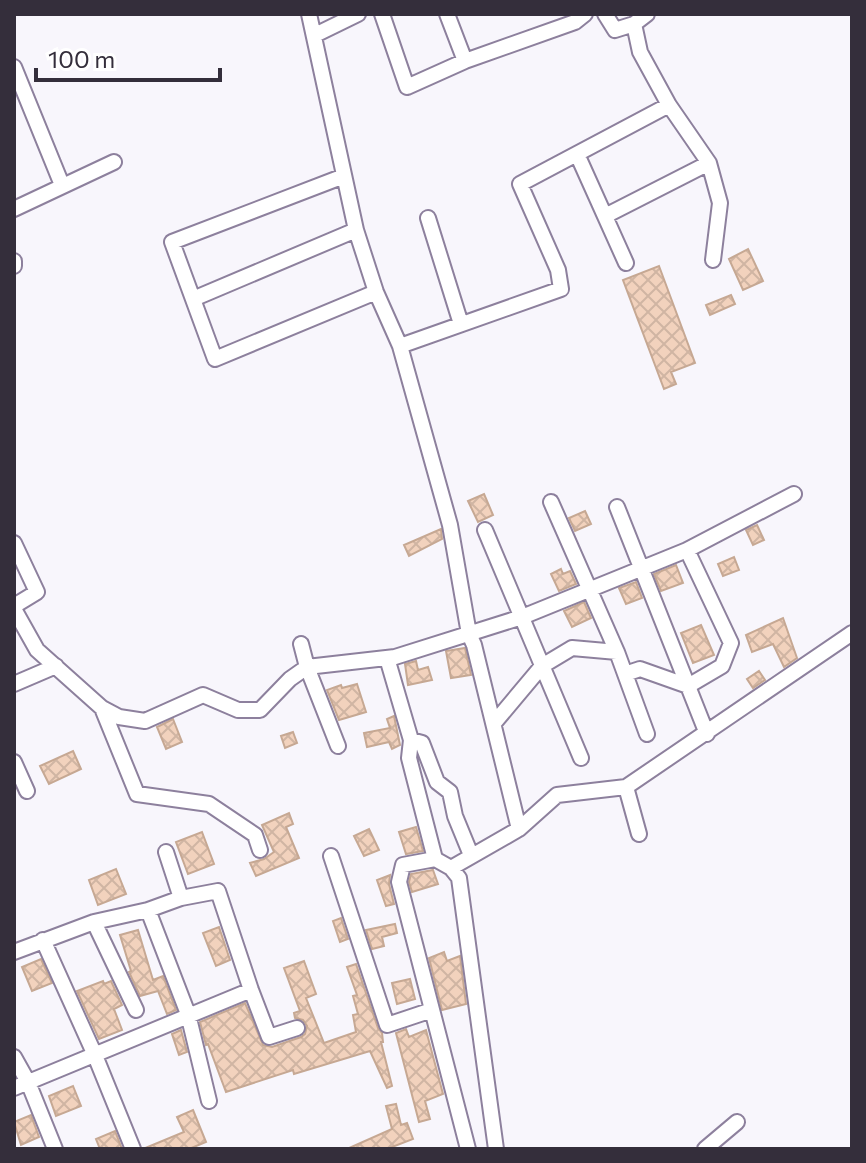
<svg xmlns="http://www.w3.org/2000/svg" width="866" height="1163" viewBox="0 0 866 1163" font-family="Commissioner,sans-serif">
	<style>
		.building { fill: url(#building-cross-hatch); stroke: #c6a893; stroke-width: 2 }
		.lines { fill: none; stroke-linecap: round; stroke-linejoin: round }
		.minor-casing { stroke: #8d809d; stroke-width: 18 }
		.minor { stroke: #fff; stroke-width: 14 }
	</style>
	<defs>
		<pattern id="building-cross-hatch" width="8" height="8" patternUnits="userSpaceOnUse" patternTransform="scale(2)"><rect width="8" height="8" fill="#f2d2bd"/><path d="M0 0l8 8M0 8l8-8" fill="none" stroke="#d0b5a3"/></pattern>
	</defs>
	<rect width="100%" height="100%" fill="#f8f6fc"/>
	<path class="building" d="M748,249L763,281L743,290L729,259Z
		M659,266L695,363L671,372L676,384L664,389L623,280Z
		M731,295L735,304L710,315L706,305Z
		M484,494L493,515L478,522L468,501Z
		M585,511L591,524L575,531L569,518Z
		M757,525L764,540L753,545L746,530Z
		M441,529L442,539L409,556L404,545Z
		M734,557L739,570L723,576L718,564Z
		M676,565L683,583L661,591L654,574Z
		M561,569L563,574L570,571L576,584L559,591L551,574Z
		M636,582L642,598L626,604L619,588Z
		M584,602L591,618L572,627L564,611Z
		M783,618L797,658L784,667L773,644L752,652L746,635Z
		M701,625L714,655L693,663L681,633Z
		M465,648L471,675L451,678L446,651Z
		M416,661L418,670L428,667L432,680L408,685L405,664Z
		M759,671L765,680L753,688L747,679Z
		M357,684L366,712L339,720L327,690L341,685L342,688Z
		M394,716L400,745L392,749L389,742L367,747L364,733L390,728L387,719Z
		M173,719L182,742L166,749L157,727Z
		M293,732L297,743L285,748L281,736Z
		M73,751L81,769L49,784L40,766Z
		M289,813L293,824L286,827L299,858L256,876L250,863L264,859L274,852L262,825Z
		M416,827L423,851L406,854L399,832Z
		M369,829L379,850L364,856L354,836Z
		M202,832L214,864L188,874L176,842Z
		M116,869L126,894L98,905L89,880Z
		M433,870L438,884L412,892L409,882L411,874Z
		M390,875L389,884L394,904L386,906L377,880Z
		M341,918L348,939L340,942L333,921Z
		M395,924L397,933L382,937L384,946L372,949L366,930Z
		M219,927L230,960L216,966L203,933Z
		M138,930L153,980L163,976L176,1010L167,1014L158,991L140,996L129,972L131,971L120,935Z
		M444,952L447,961L460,956L466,1004L442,1010L429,958Z
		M41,959L52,983L32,991L22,967Z
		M304,961L316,994L306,998L324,1043L356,1032L353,1015L358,1014L353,996L357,995L347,967L356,964L378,1028L382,1033L383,1042H381L392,1086L387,1088L370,1051L294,1074L293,1070L226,1092L208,1044L206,1045L200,1022L245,1003L263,1045L272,1047L301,1037L305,1034L307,1026L303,1020L295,1018L294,1013L300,1011L284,968Z
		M410,979L415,999L397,1004L392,983Z
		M103,981L104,984L111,981L122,1005L114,1009L122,1030L99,1039L77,991Z
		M406,1029L409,1037L426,1030L443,1094L425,1101L430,1119L419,1122L396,1033Z
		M181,1030L187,1052L179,1055L172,1034Z
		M73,1086L81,1106L56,1116L49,1096Z
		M396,1104L401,1125L407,1123L413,1139L387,1149H347L392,1129L386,1106Z
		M193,1110L206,1142L189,1149H143L184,1132L177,1117Z
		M31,1115L39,1137L21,1145L14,1122Z
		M115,1131L122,1149H100L96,1139Z"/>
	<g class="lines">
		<g class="minor-casing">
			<path id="minor" d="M309,14L356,230L376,292L400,346L450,525L469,634L474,645L519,829L557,795L626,787L852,633
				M382,14L407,87L465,61L575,22L585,14
				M447,14L465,61
				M605,14L615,30L634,24L647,14
				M634,24L640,52L669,105L709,163L720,203L713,260
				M315,35L358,14
				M14,67L62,185
				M577,154L626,263
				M344,176L172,242L215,359L376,292
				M14,209L114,162
				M605,216L709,163
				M428,218L461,324
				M14,261V266
				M193,299L356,230
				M400,346L561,289L558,270L520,184L669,105
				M551,502L617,652L647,734
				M617,507L707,734
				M485,530L581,758
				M14,543L37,592L14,606
				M14,609L37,650L102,708L119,717L145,721L203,695L238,710H260L290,679L307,667L395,657L522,617L687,550L794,494
				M301,644L307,667L338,746
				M387,658L411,740L409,758L435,859
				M625,674L640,669L688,686L722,666L731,643L687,550
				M14,684L56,666
				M102,708L137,794L209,804L255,835L260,850
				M495,722L542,666L572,648L617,652
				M411,740L422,743L437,782L450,792L455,816L471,855
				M14,762L27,791
				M626,787L639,834
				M166,852L181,898
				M331,856L387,1025L432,1010
				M451,868L459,878L496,1149
				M148,910L188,1014L209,1101
				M94,922L136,1010
				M43,940L94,1053L133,1149
				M14,952L94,922L148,910L181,898L218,891L251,990L269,1037L297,1028
				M14,1057L28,1082L55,1149
				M14,1088L251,990
				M468,1149L399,882L403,865L435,859L451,868L519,829
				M705,1149L737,1122"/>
		</g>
		<use href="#minor" class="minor"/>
	</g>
	<rect width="866" height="1163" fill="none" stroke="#342e3b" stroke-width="32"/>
	<path d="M36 68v12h184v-12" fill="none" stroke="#342e3b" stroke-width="4"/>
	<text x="48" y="68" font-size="24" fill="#342e3b" stroke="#ffffff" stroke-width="6" paint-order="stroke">100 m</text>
</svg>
